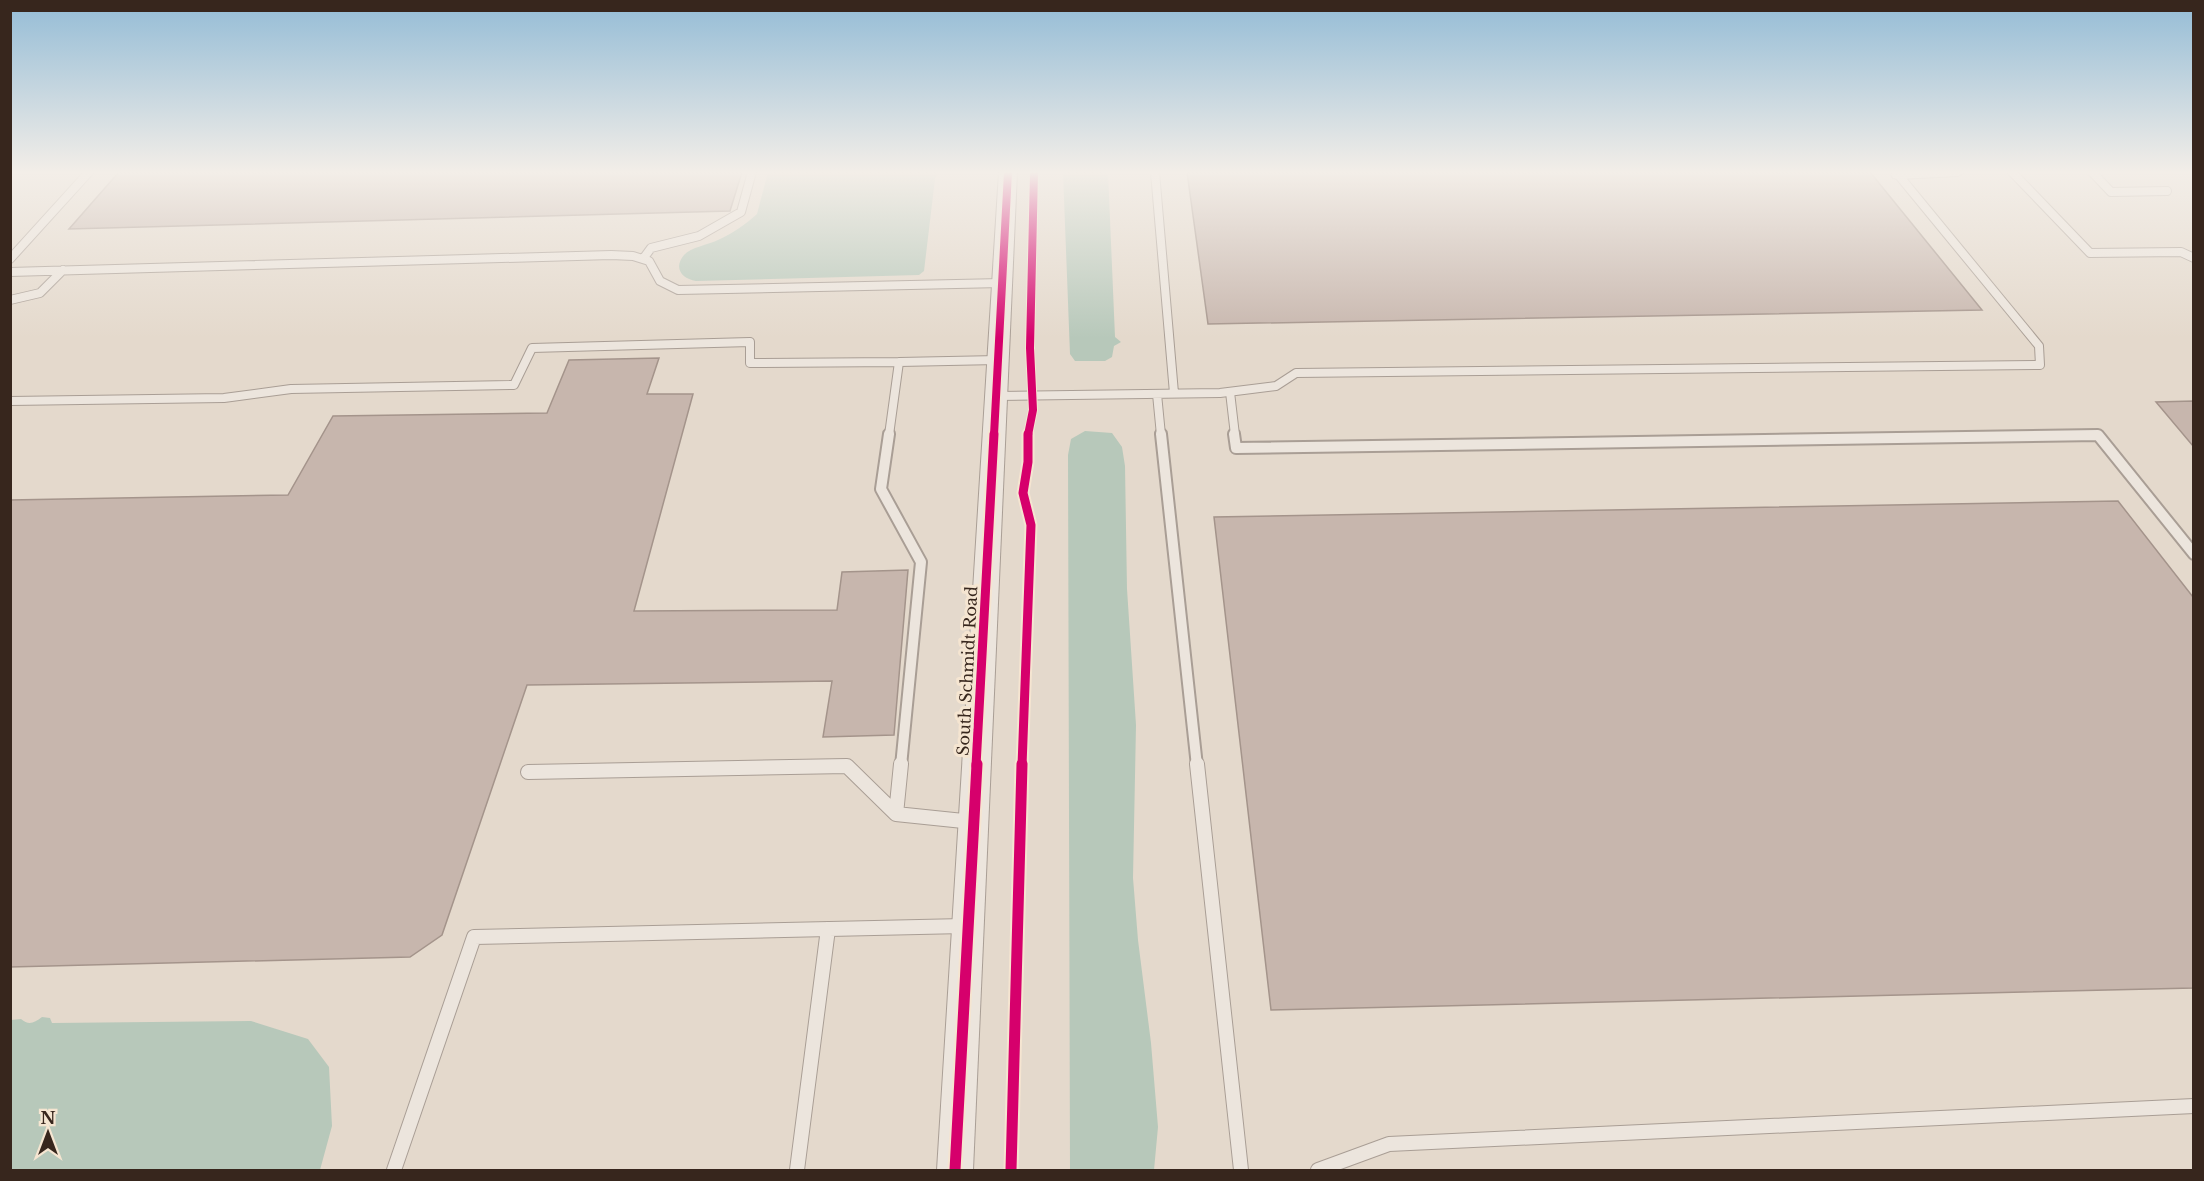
<svg xmlns="http://www.w3.org/2000/svg" width="2204" height="1181" viewBox="0 0 2204 1181" font-family="'Libre Baskerville',serif">
	<style>
		.water { fill: #b7c8ba }
		.building { fill: #c7b6ad; stroke: #a4948b; stroke-width: 1.5 }
		.lines { fill: none; stroke-linecap: round; stroke-linejoin: round }
		.service-far2-casing { stroke: #a99e95; stroke-width: 10 }
		.service-far1-casing { stroke: #a99e95; stroke-width: 14 }
		.service-casing { stroke: #a99e95; stroke-width: 16 }
		.minor-casing { stroke: #a99e95; stroke-width: 2 }
		.tertiary-casing { stroke: #a99e95; stroke-width: 2 }
		.service-far2 { stroke: #ece5dd; stroke-width: 8 }
		.service-far1 { stroke: #ece5dd; stroke-width: 10 }
		.service { stroke: #ece5dd; stroke-width: 14 }
		.minor { fill: #ece5dd; fill-rule: evenodd }
		.tertiary { fill: #ece5dd; fill-rule: evenodd }
		.cycleway-far2-casing { stroke: #f5e5d1; stroke-width: 10 }
		.cycleway-far1-casing { stroke: #f5e5d1; stroke-width: 13 }
		.cycleway-casing { stroke: #f5e5d1; stroke-width: 15 }
		.cycleway-far2 { stroke: #d6006c; stroke-width: 8 }
		.cycleway-far1 { stroke: #d6006c; stroke-width: 9 }
		.cycleway { stroke: #d6006c; stroke-width: 11 }
		.labels { text-anchor: middle; dominant-baseline: central; stroke-width: 6; stroke-linejoin: round; paint-order: stroke }
		.street-label { font-size: 16px; fill: #37261d; stroke: #f5e5d1 }
	</style>
	<rect width="100%" height="100%" fill="#e4d9cc"/>
	<path class="water" d="M768,172H938L935,179L924,271L919,275L696,281C682,279 673,268 684,255C691,247 708,245 718,240C732,234 746,224 757,214Z
		M1063,172H1108L1115,337L1121,342L1114,346L1112,357L1105,361H1075L1070,354Z
		M1085,431L1112,433L1122,447L1125,466L1127,589L1136,725L1133,878L1138,940L1151,1043L1158,1127L1154,1170H1070L1068,455L1071,439Z
		M42,1017L50,1018L52,1023L251,1021L308,1039L329,1067L332,1126L320,1170H11V1020L21,1019C29,1026 34,1023 42,1017Z"/>
	<path class="building" d="M119,172H742L730,211L69,229Z
		M1187,172H1870L1982,310L1208,324Z
		M659,358L647,394H693L634,611L837,610L842,572L908,570L894,735L823,737L832,681L527,685L442,935L410,957L10,967V500L288,495L333,416L547,413L569,360Z
		M2193,401V446L2156,402Z
		M2118,501L2193,597V988L1271,1010L1214,517Z"/>
	<g class="lines">
		<g class="service-far2-casing">
			<path id="service-far2" d="M1155,172L1174,393
				M2012,172L2090,253L2181,252L2194,258
				M2092,172L2111,192L2167,191
				M10,259L89,172
				M643,259L651,248L699,236L741,212L752,172
				M10,272L611,255L633,256L649,261L660,281L678,290L1002,283
				M10,300L40,293L63,270
				M899,362L998,360
				M1230,392L1235,435
				M1157,394L1161,435
				M996,396L1220,393L1276,386L1296,373L2040,365L2039,346L1896,172
				M10,401L224,398L291,389L514,385L532,348L750,342V363L899,362L889,435
				M2069,435H2098"/>
		</g>
		<g class="service-far1-casing">
			<path id="service-far1" d="M889,434L881,489L921,562L901,766
				M1161,434L1197,766
				M1234,434L1236,448L2098,435L2194,554"/>
		</g>
		<g class="service-casing">
			<path id="service" d="M1197,764L1241,1170
				M528,772L847,766L896,814L973,822
				M896,814L901,764
				M394,1170L474,937L964,926
				M797,1170L828,929
				M1318,1170L1389,1144L2194,1106"/>
		</g>
		<g class="minor-casing">
			<path id="minor" d="M1893,172H1965L1958,176L1898,179L1893,178L1891,175Z"/>
		</g>
		<g class="tertiary-casing">
			<path id="tertiary" d="M999,172H1017L973,1170H937Z"/>
		</g>
		<use href="#service-far2" class="service-far2"/>
		<use href="#service-far1" class="service-far1"/>
		<use href="#service" class="service"/>
		<use href="#minor" class="minor"/>
		<use href="#tertiary" class="tertiary"/>
		<g class="cycleway-far2-casing">
			<path id="cycleway-far2" d="M994,435L1008,172
				M1028,435L1033,410L1030,348L1034,172"/>
		</g>
		<g class="cycleway-far1-casing">
			<path id="cycleway-far1" d="M976,766L994,434
				M1022,766L1031,525L1023,493L1028,462V434"/>
		</g>
		<g class="cycleway-casing">
			<path id="cycleway" d="M955,1170L977,764
				M1011,1170L1022,764"/>
		</g>
		<use href="#cycleway-far2" class="cycleway-far2"/>
		<use href="#cycleway-far1" class="cycleway-far1"/>
		<use href="#cycleway" class="cycleway"/>
	</g>
	<linearGradient id="sky" x2="0" y2="1"><stop stop-color="#94bcd6"/><stop offset="0.51" stop-color="#f3eee8"/><stop offset="1" stop-color="#f3eee8" stop-opacity="0"/></linearGradient>
	<rect width="2204" height="338" fill="url(#sky)"/>
	<g class="labels">
		<g class="street-label">
			<text transform="translate(967 671) rotate(-87)">South Schmidt Road</text>
		</g>
	</g>
	<rect width="2204" height="1181" fill="none" stroke="#37261d" stroke-width="24"/>
	<g transform="translate(48 1133)" stroke="#f5e5d1" stroke-width="4.5" paint-order="stroke">
	<path d="M0-4.5L10 22L0 15L-10 22Z" fill="#37261d"/>
	<text y="-9" font-size="16" font-weight="bold" text-anchor="middle" fill="#37261d">N</text>
	</g>
</svg>
